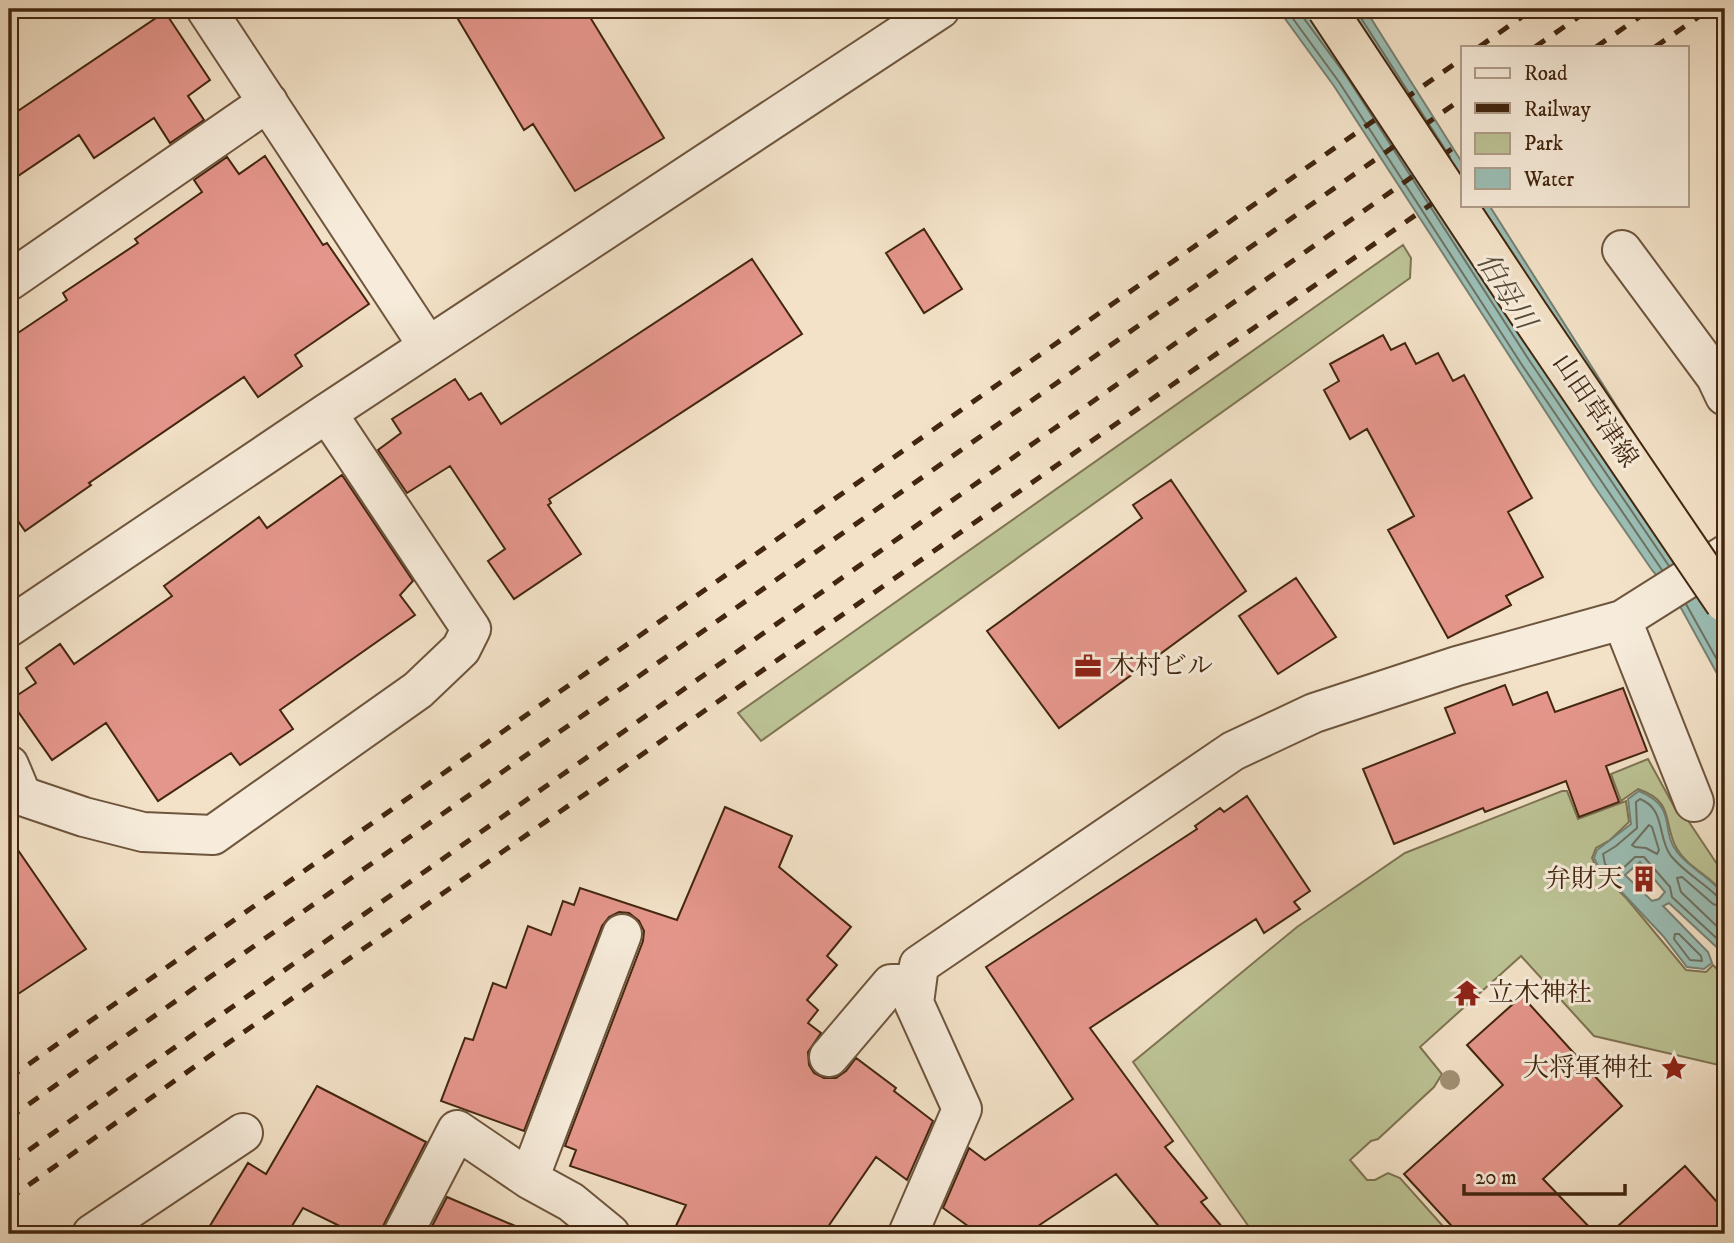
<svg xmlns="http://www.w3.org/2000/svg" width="1734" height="1243" viewBox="0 0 1734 1243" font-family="'IM FELL DW Pica','Noto Serif JP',serif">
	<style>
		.green { fill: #bcc395; stroke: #7f7452; stroke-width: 2 }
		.water { fill: #9bbeb5; stroke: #778173; stroke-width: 2; fill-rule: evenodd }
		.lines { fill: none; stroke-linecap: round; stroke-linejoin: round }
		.shore { stroke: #6e7262; stroke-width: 2 }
		.building { fill: #e5968c; stroke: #42260f; stroke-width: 2 }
		.minor-casing { stroke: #6e553d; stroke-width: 42 }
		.minor { stroke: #f7ecdb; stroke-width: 38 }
		.rail { stroke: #42260f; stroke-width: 5; stroke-dasharray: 12 12; stroke-linecap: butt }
		.major-bridge-casing { stroke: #42260f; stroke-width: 42; stroke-linecap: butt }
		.major-bridge { stroke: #f3e2c8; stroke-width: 38 }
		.tree { fill: #a29074 }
		.labels { text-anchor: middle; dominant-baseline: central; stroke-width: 6; stroke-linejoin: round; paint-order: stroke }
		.street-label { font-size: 26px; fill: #42260f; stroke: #f7ecdb }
		.poi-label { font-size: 26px; fill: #42260f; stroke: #f7ecdb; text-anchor: start }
		.water-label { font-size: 28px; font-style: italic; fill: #584c38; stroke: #f7ecdb }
	</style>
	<rect width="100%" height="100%" fill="#f3e2c8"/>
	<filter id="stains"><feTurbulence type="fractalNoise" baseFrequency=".00286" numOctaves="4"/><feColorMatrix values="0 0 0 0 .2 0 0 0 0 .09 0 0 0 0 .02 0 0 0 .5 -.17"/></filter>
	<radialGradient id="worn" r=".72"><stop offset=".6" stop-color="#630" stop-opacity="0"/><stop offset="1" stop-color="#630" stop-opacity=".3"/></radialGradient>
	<path class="green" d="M1403,245L1411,258L1410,278L761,741L738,713Z
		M1648,759L1677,812L1685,816L1725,876V895C1713,877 1688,868 1677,849C1662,823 1676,802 1638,789L1621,801L1611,774Z
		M1562,791H1567L1578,819L1626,801L1629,822L1610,840L1596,848L1592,858L1597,869L1627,899L1686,970L1706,972L1713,965L1725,977V1064L1723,1066L1594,1036L1521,956L1420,1047L1442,1074L1434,1087L1378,1139L1371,1141L1350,1160L1367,1180H1375L1388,1173L1400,1178L1450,1234H1254L1133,1062L1297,927L1405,853Z"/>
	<path class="water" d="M1278,9H1364L1372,20L1463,164V205H1489L1725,577V688L1676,599L1652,570L1594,486L1334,86Z
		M1639,791C1679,808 1659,828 1677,852C1690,869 1713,878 1725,897L1724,954L1669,903L1663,906L1708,952L1712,963L1704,969L1687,967L1663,936L1599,868L1594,858L1597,850L1631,824L1628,799ZM1640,862L1665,892L1659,899L1652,901L1625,875Z"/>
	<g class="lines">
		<path class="shore" d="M1286,9L1339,82L1522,365L1662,570
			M1297,9L1347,77L1529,360L1669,566
			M1358,9L1359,15L1450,157
			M1686,604L1725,674
			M1649,825L1652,827L1659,850L1657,854L1646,848L1635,847L1632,845Z
			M1725,899L1718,897C1704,883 1684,872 1671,856C1657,838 1666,809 1640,799L1636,802L1637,828L1616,846L1603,854L1605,864L1617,874L1635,857H1644L1670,887L1672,897L1725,946
			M1725,908L1713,904L1682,877L1677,878L1681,892L1725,934
			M1675,934H1679L1701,956L1702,961L1690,960L1674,939Z"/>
	</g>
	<path class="building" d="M452,9H585L664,138L575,191L533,124L524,130Z
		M165,12L210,80L188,96L204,120L170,143L154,118L94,158L79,135L9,182V117Z
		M265,156L323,245L327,243L369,304L295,355L302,366L258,397L244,377L89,483L91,485L25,531L9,508V339L67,300L63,293L138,243L135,239L202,192L194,180L227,157L239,174Z
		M924,229L962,289L924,313L886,253Z
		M752,259L802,334L549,499L551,503L548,505L581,554L514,599L488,561L505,549L450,466L407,493L378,450L401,433L392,419L455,379L469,400L481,393L501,424Z
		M1383,335L1391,350L1405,343L1416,364L1438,353L1453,381L1464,375L1532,498L1508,512L1543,577L1506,596L1511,605L1448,638L1388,530L1414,516L1367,429L1350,439L1324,390L1339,381L1330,364Z
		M342,475L413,581L400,595L415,615L280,710L293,729L240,765L231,753L158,801L106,723L52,760L10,700L36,683L26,668L60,644L74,664L172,596L164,586L259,517L267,528Z
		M1171,480L1246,591L1059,728L987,631L1142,518L1133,505Z
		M1296,578L1336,637L1278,674L1239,616Z
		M1505,685L1513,705L1547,692L1555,712L1623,688L1647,751L1606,766L1619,802L1579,817L1566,781L1485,812L1483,808L1394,844L1363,769L1455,733L1445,708Z
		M1247,796L1310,891L1294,902L1300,909L1264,933L1256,919L1090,1028L1173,1141L1165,1147L1207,1198L1201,1202L1228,1234H1165L1116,1174L1026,1234H979L943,1208L969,1148L985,1160L1073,1099L986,967L1197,829L1195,826L1220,808L1224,812Z
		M725,807L792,836L779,867L851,927L827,956L837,965L807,1000L818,1010L808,1023L821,1033L808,1052L809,1065L814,1073L824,1078H836L846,1071L856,1058L896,1088L894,1091L933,1121L907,1180L876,1157L823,1234H672L686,1205L570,1166L576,1150L565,1146L643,941L644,931L639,921L629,913L619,912L609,917L602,926L524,1131L441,1101L465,1038L473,1040L493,983L506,988L528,926L551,935L563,901L574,905L580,888L677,920Z
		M9,837L86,949L9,1000Z
		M1522,996L1622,1106L1543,1179L1596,1234H1459L1404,1174L1503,1085L1467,1045Z
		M317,1086L426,1142L384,1224L381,1234H356L303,1208L287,1234H205L248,1163L266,1174Z
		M1685,1166L1725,1211V1234H1609Z
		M447,1197L534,1234H428Z"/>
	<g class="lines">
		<g class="minor-casing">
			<path id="minor" d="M206,9L428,346
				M1622,250L1716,377L1725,396
				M9,281L268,102
				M1622,620L1694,802
				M9,627L327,413L940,9
				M9,765L22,796L84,817L143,832L213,835L418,690L461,649L471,629L327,413
				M829,1057L891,984H916
				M529,1179L622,934
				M92,1234L243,1133
				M403,1234L457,1130L529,1179L571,1202L610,1234
				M908,1234L962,1109L914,1003L919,965L1233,751L1314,713L1457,666L1622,620L1725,555"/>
		</g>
		<use href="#minor" class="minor"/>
		<path class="rail" d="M1479,47L1533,9
			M1535,47L1590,9
			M1596,47L1651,9
			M1655,47L1710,9
			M9,1078L1463,58
			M9,1118L1463,98
			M9,1164L1463,141
			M9,1199L211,1055L1463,182"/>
		<g class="major-bridge-casing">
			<path id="major-bridge" d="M1327,9L1529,314L1725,603"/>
		</g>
		<use href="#major-bridge" class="major-bridge"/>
	</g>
	<circle class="tree" cx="1450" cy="1080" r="10"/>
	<defs>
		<g id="office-bare" transform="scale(2.1)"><path d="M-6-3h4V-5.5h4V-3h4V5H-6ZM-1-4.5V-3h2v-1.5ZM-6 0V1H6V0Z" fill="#8f2418" stroke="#f7ecdb" stroke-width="2.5" paint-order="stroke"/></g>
		<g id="building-bare" transform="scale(2.1)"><path d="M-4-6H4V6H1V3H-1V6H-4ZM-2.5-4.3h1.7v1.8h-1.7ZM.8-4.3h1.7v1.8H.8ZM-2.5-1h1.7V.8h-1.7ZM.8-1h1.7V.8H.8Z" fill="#8f2418" stroke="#f7ecdb" stroke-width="2.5" paint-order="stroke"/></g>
		<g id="temple-bare" transform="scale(2.1)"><path d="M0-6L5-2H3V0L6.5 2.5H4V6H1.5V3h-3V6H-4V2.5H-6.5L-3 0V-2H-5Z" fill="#8f2418" stroke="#f7ecdb" stroke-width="2.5" paint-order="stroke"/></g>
		<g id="sight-bare" transform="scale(2.1)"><path d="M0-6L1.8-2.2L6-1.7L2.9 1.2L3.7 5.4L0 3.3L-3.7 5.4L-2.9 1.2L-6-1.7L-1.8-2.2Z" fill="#8f2418" stroke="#f7ecdb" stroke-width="2.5" paint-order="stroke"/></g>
	</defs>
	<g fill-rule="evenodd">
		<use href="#office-bare" x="1088" y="666"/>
		<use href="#building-bare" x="1644" y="879"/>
		<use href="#temple-bare" x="1467" y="993"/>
		<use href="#sight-bare" x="1674" y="1068"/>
	</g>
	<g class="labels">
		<g class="street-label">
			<text transform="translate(1595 411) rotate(56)">山田草津線</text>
		</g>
		<g class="poi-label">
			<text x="1109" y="666">木村ビル</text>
			<text x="1623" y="879" text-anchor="end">弁財天</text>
			<text x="1488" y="993">立木神社</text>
			<text x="1653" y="1068" text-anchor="end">大将軍神社</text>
		</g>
		<g class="water-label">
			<text transform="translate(1506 291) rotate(58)">伯母川</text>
		</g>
	</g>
	<rect width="1734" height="1243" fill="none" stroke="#f3e2c8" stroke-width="35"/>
	<rect x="10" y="10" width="1713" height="1222" fill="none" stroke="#42260f" stroke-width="3.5"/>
	<rect x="18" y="18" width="1699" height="1208" fill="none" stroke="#42260f" stroke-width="2"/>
	<rect x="1461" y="46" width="228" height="161" fill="#f7ecdb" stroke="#af9d89" stroke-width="2"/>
	<rect x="1475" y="68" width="35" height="10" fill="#f7ecdb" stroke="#af9d89" stroke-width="2"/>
	<text x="1524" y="80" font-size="21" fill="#42260f">Road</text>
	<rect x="1475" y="103" width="35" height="10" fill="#42260f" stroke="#af9d89" stroke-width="2"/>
	<text x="1524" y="116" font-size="21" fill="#42260f">Railway</text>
	<rect x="1475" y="133" width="35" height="21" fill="#bcc395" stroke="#af9d89" stroke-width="2"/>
	<text x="1524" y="150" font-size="21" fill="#42260f">Park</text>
	<rect x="1475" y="168" width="35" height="21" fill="#9bbeb5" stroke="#af9d89" stroke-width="2"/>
	<text x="1524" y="186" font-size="21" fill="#42260f">Water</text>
	<path d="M1464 1184v10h161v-10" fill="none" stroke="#42260f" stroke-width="3.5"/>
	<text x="1475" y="1184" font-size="21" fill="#42260f" stroke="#f7ecdb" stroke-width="5" paint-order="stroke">20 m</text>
	<rect width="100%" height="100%" filter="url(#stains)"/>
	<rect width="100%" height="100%" fill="url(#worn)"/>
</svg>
